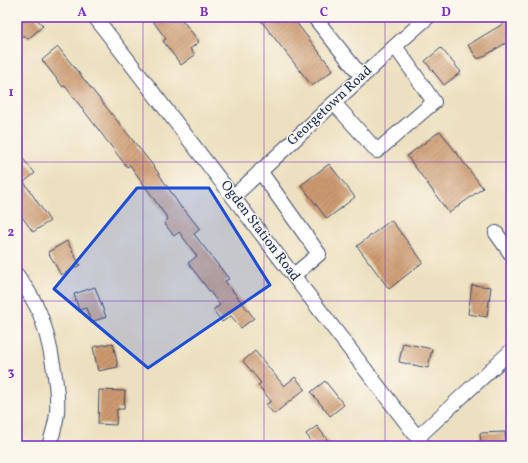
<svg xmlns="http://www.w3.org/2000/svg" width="528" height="463" viewBox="0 0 528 463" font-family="Vollkorn,serif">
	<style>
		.building { fill: url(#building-hatch) }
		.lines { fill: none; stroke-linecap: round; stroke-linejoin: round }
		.minor-casing { stroke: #3a4a6d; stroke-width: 16 }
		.minor { stroke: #fff; stroke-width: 14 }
		.marked { fill: #1d4ed8; fill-opacity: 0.2; stroke: #1d4ed8; stroke-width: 3; stroke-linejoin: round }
		.grid { fill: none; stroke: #7b2cbf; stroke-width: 1; stroke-opacity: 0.55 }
		.labels { text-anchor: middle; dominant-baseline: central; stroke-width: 3; stroke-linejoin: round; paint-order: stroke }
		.street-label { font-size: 14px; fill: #1b2f5e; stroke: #fbf7ec }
		.neatline { fill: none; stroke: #7b2cbf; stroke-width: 1.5 }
		.grid-label { font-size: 13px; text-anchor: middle; font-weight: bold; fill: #7b2cbf }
	</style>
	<defs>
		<pattern id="building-hatch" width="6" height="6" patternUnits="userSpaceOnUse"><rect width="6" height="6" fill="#cd9a70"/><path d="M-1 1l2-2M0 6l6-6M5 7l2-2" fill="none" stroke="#a67e5f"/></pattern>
	</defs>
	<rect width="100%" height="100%" fill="#fbf7ec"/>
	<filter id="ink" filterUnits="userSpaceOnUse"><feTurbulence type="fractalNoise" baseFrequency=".025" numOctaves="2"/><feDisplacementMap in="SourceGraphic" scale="8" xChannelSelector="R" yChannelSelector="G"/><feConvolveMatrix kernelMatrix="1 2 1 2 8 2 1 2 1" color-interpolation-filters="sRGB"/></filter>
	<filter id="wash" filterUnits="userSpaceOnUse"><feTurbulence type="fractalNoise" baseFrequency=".012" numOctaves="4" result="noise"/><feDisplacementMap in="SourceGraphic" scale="16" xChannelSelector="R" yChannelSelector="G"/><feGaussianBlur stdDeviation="0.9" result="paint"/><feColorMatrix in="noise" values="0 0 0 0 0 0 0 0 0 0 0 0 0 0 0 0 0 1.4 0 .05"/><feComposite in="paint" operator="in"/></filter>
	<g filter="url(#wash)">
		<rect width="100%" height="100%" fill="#ede0c0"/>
		<g id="blocks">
			<path class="building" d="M17,17H35L43,26L28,39L24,35L17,41Z
				M150,17H180L199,42L190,49L195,55L181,65L163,41L166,39Z
				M258,17H292L333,70L312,86Z
				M511,19V40L481,58H477L468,45Z
				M58,47L155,168L182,209L183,208L200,229L194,234L229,279L225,281L254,318L241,328L231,316L222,322L213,310L220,305L188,263L197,256L179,232L174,236L164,223L168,219L130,165L127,167L65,86L63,87L42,60Z
				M441,48L461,72L444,85L425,61Z
				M440,131L483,188L449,213L407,156Z
				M17,152L35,173L24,182L50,221L33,232L17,210Z
				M329,164L355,197L327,219L301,185Z
				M391,220L423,262L389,289L357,246Z
				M67,241L80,265L61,275L48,252Z
				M472,285L491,287L487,317L468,314Z
				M95,287L106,317L91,322L86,308L79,310L74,294Z
				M113,343L118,367L98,371L93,347Z
				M403,343L432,349L428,368L399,362Z
				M255,351L284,386L295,377L305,389L274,414L266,405L271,401L258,385L261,383L243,361Z
				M325,381L344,405L330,416L311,392Z
				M99,390L125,391L124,409H117L116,425L98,424Z
				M317,426L332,446H315L306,434Z
				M505,432L506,446H481L480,433Z"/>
		</g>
	</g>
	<g filter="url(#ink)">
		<use href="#blocks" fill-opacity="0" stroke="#3a4a6d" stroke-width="1"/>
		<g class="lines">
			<g class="minor-casing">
				<path id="minor" d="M95,17L424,446
					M314,17L362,77
					M334,103L377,151L434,102L395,46
					M260,171L319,254L294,275
					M234,196L395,46L428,17
					M496,233L511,254
					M17,275C26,288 36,302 41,317C50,341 59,388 57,413C56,424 52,436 49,446
					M418,437L511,351"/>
			</g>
			<use href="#minor" class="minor"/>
		</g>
	</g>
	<path class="marked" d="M137,188H209L270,285L148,368L54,289Z"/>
	<path class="grid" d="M143,17V446M264,17V446M385,17V446M17,162H511M17,301H511"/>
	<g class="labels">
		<g class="street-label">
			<text transform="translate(330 106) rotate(-43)">Georgetown Road</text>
			<text transform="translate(260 231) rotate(53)">Ogden Station Road</text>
		</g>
	</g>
	<rect width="528" height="463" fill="none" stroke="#fbf7ec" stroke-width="44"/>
	<rect x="22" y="22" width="484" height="419" class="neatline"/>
	<g class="grid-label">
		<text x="82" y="16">A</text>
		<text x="204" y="16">B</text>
		<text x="324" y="16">C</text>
		<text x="446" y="16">D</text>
		<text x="11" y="96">1</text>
		<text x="11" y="236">2</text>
		<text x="11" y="376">3</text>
	</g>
</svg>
